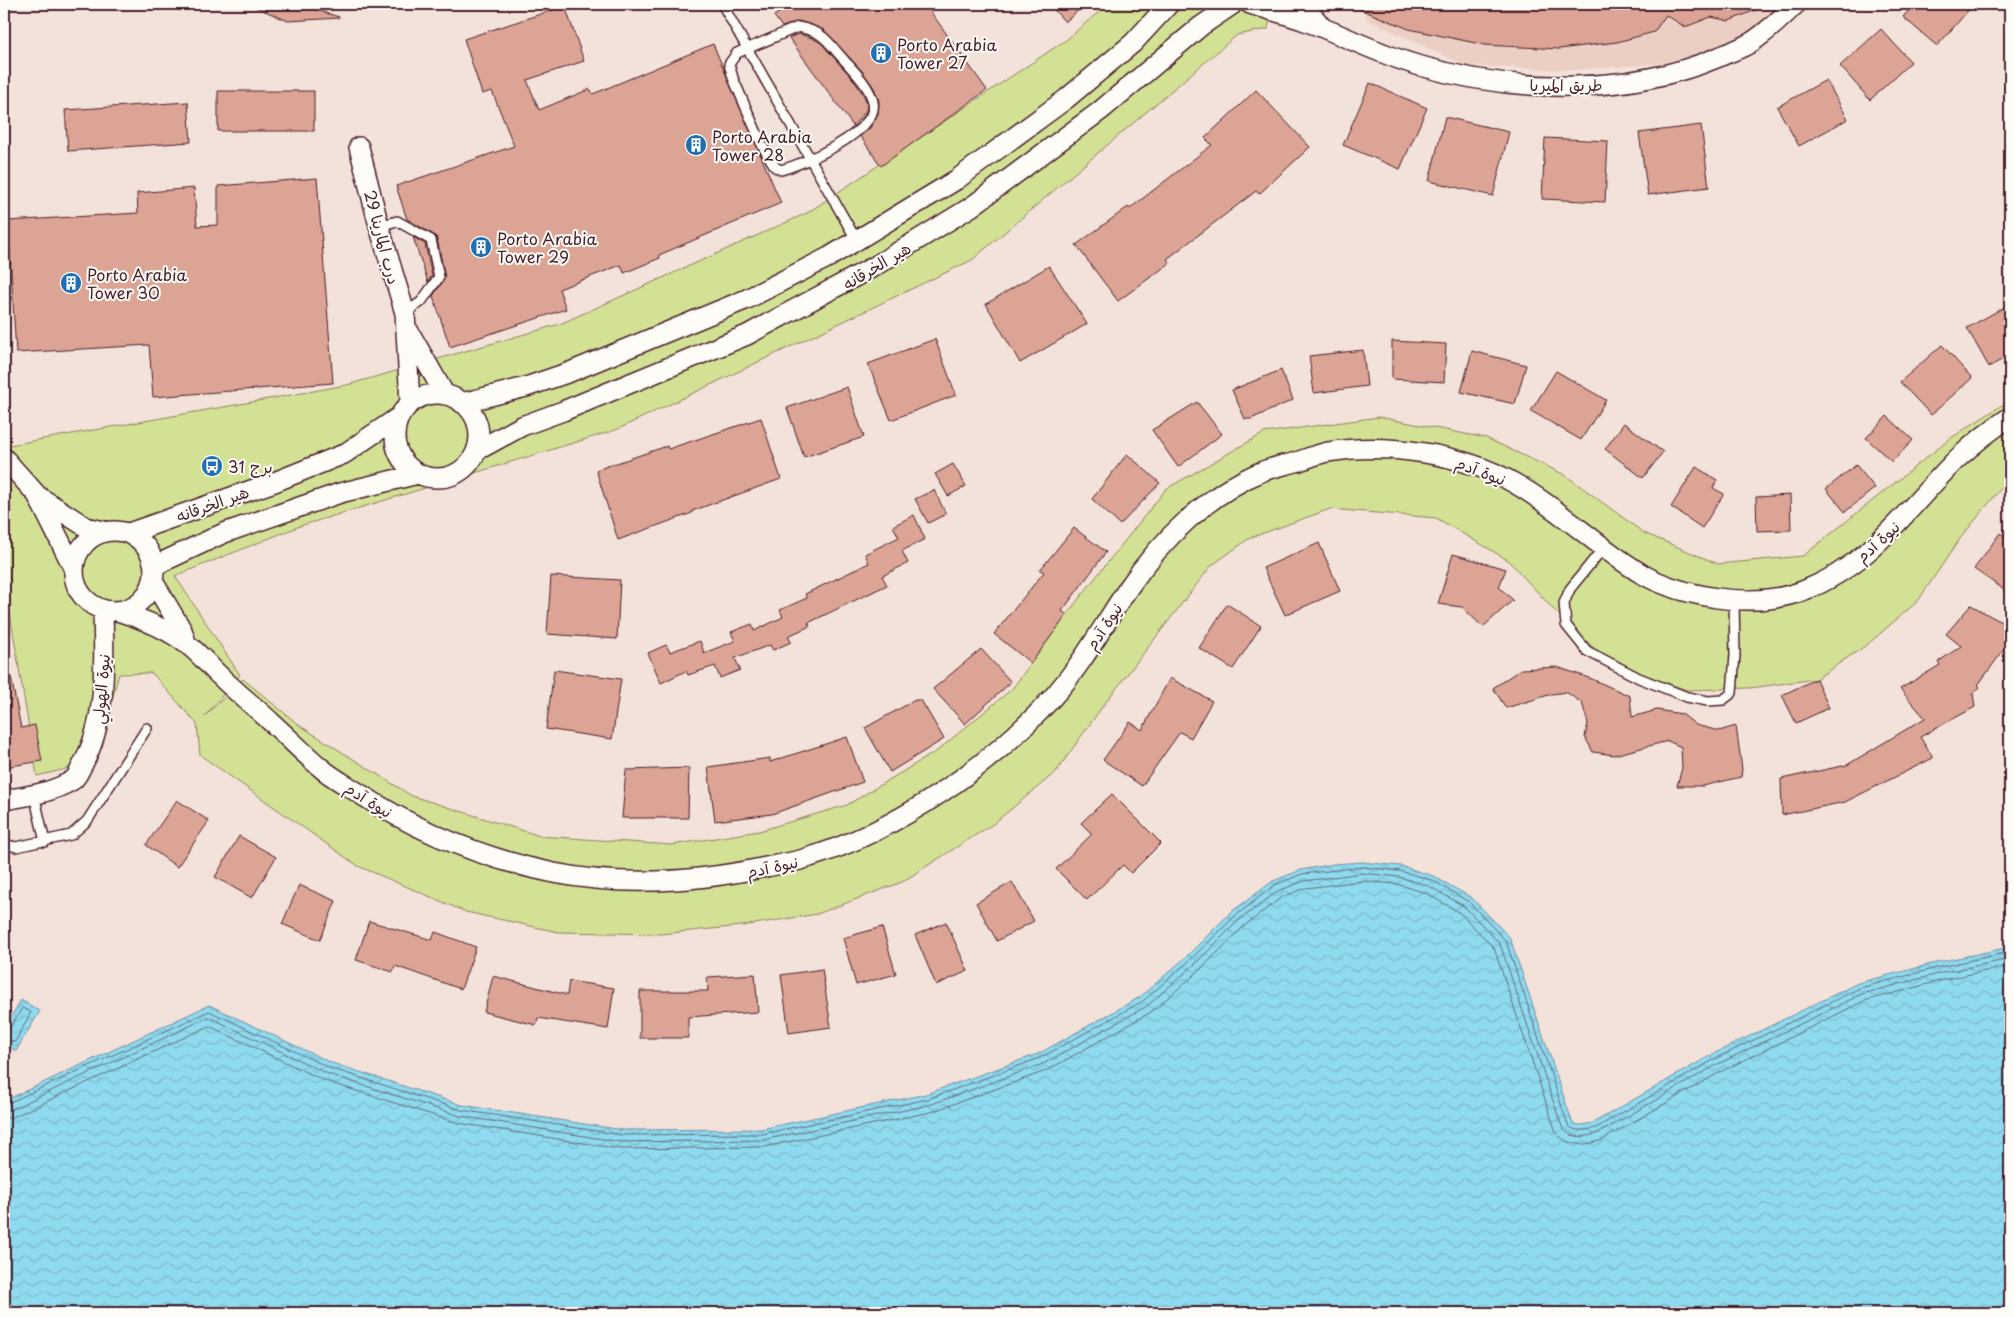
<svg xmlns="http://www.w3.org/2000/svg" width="2014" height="1317" viewBox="0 0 2014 1317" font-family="'Playpen Sans','Playpen Sans Arabic',sans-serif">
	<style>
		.built { fill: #eccfc4 }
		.green { fill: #d3e194; stroke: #8e8060 }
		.water { fill: url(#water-waves); stroke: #738fa1 }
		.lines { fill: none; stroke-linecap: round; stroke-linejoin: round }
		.shore { stroke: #656a79; stroke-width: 1 }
		.building { fill: #dba494; stroke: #4a1f2b }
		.service-casing { stroke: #4a1f2b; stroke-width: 12 }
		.minor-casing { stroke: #4a1f2b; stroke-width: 22 }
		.service { stroke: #fdfcf7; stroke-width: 9 }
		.minor { stroke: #fdfcf7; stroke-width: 19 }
		.labels { text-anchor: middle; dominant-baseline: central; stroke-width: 4; stroke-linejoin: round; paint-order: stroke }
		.poi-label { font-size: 16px; fill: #4a1f2b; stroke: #fdfcf7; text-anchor: start }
		.street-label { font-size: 16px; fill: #4a1f2b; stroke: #fdfcf7 }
	</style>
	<defs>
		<pattern id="water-waves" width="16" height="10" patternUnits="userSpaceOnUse" patternTransform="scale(1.25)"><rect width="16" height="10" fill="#8edaef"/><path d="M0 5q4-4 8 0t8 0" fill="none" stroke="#7cbbcd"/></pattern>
	</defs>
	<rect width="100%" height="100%" fill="#f3e2d9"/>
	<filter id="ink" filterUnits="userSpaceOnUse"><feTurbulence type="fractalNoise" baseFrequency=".02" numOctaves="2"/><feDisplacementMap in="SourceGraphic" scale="10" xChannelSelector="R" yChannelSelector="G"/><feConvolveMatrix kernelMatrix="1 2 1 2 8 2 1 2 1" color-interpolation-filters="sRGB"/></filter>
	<g filter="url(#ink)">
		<path class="built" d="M1360,4H1812L1799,16L1727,48L1656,64L1573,70L1466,66L1368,20Z"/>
		<path class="green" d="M1108,4H1272L1268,29L1237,35L972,260L616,430L300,526L175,576L240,675L204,717L243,679L299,725L412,796L540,836L672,845L759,831L847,805L937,751L1012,689L1077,601L1166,489L1264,433L1379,417L1486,438L1565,475L1644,533L1718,564L1803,556L1951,438L2010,400V480L2006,482L1959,540L1918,601L1868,644L1816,679L1750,688L1687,690L1608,662L1553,609L1508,560L1436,518L1330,509L1250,538L1211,566L1102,707L1056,772L993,824L902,882L817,914L742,926L660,934L558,932L466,912L358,866L200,755L197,724L152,673L119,674L95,762L37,776L4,578V446L347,385L560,324L807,213L1066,40Z"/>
		<path class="water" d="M1362,862L1401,866L1433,876L1472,898L1510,938L1573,1124L1581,1125L1593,1123L1713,1054L1858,983L1943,961L2010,947V1313H4V1101L209,1005L332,1063L462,1105L623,1130L761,1129L926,1094L1038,1054L1140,997L1186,957L1230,913L1273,881L1301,870L1334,864Z
			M21,1000L40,1011L16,1051L4,1044V1029Z"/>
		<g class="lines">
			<path class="shore" d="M4,1030L10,1028L22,1008L31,1012L15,1042L4,1040
				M4,1105L209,1011L330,1068L461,1110L622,1135L762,1134L928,1099L1040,1058L1143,1001L1189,961L1234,917L1275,885L1302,874L1362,867L1400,871L1432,880L1469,902L1506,941L1568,1125C1574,1133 1587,1130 1596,1128L1715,1059L1860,988L1944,966L2010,952
				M4,1111L10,1110L209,1017L328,1074L460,1116L621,1142L763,1140L929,1105L1043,1064L1147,1006L1194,965L1238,921L1278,891L1304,881L1362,873L1399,877L1429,886L1465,907L1500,944L1562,1127C1570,1140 1587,1137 1599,1133L1718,1064L1862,994L1945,972L2010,959
				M4,1118L13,1117L209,1026L325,1081L458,1123L620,1149L764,1147L931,1112L1046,1071L1151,1012L1199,971L1243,927L1282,897L1306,888L1362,881L1397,884L1426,893L1460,913L1494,948L1556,1132C1566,1147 1587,1146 1602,1140L1722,1071L1864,1001L1947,979L2010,966"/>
		</g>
		<path class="building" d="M249,4H297L339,17V18L288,21Z
			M792,4H925L987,90L881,166L860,136L870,128L878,114L879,101L874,88L862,71L824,30L799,21L782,27L774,16Z
			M1049,4H1086L1065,22Z
			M1347,4H1770L1729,21L1711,17L1685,27L1666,15L1654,32L1617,42L1559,49L1485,45L1409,29Z
			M1914,4H1974L1937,46L1903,17Z
			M565,6L584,61L527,80L539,110L590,89L593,94L713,44L781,203L659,255L660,258L624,273L621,265L559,289L566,309L450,347L433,296L445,278L437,238L434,235L407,219L396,186L514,146L492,91L482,94L464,39Z
			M1881,29L1911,62L1870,100L1840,66Z
			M799,34L812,38L821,43L853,79L863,94L867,103L866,111L853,126L789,38Z
			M1826,80L1848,119L1799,146L1777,107Z
			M1370,83L1427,108L1400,169L1343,145Z
			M1256,90L1310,147L1259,194L1256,191L1167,259L1170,263L1118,301L1076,245L1128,207L1129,209L1212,145L1205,138Z
			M218,91H314V131H218Z
			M188,102L191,142L68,151L65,110Z
			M1445,117L1509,132L1493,196L1429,181Z
			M1701,125L1709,187L1648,195L1639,133Z
			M1545,138L1608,141L1605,202L1542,199Z
			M317,178L333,383L153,397L149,345L16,353L8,221L138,213L137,193L194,188L197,226L218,225V186Z
			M413,237L425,244L432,276L428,282Z
			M1049,266L1087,324L1020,363L986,304Z
			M2010,304V355L1989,367L1967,328Z
			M935,339L956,395L891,420L868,364Z
			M1392,341L1446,344L1444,382L1392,379Z
			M1942,345L1972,378L1931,415L1900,382Z
			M1363,350L1367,386L1314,393L1309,356Z
			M1472,351L1526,365L1515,404L1461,392Z
			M1281,370L1293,400L1251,419H1245L1232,390Z
			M1556,371L1606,400L1581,440L1531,411Z
			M847,387L864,437L804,457L787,408Z
			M1197,402L1222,434L1178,467L1152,430Z
			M1887,416L1913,440L1892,462L1866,438Z
			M761,418L781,479L692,511V513L618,540L596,470L667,446L668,449Z
			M1624,423L1663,452L1643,478L1605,449Z
			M1127,454L1160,483L1120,525L1092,499Z
			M953,464L966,486L948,496L935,474Z
			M1856,465L1875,488L1845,512L1826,489Z
			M1696,467L1717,480L1713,488L1724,494L1702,528L1671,507Z
			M934,490L946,514L928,523L915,499Z
			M1790,495L1791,530L1757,531L1756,497Z
			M914,515L925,539L902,551L908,563L882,576L887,585L808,623L810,626L788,636L791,642L773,650L770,645L735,658L740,670L720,678L715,666L688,675L686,671L661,683L648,653L666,645L670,652L700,641L704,653L735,641L731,632L752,624L754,631L783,617L780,610L807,598L805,594L869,563L865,554L899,537L893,526Z
			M1074,528L1106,552L1062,611L1067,615L1031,663L994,634L1044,572L1040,570Z
			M2000,533L2010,540V594L1974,569Z
			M1319,543L1340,591L1285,615L1263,568Z
			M1453,554L1506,569L1499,587L1513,600L1483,627L1462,607L1438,604Z
			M551,576L620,580L617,639L547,634Z
			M1227,604L1261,626L1233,669L1199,648Z
			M1971,605L2010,627V641L1978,685L1980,687L1973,694L1975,707L1920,737L1933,758L1845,802L1782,815L1781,779L1847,765L1925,718L1900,689L1940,665L1938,662L1961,646L1946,634Z
			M981,649L1011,682L965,724L933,689Z
			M1557,667L1592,679L1630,696L1632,717L1657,710L1682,714L1696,725L1719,731L1736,726L1742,769L1741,777L1703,786H1677L1682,768L1681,747L1668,741L1614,755L1593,752L1585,737L1588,723L1582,703L1566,692L1552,694L1506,708L1493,688L1521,669Z
			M554,670L621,679L612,739L546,729Z
			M11,677L21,728L35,725L42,761L5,767L4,757V678Z
			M1170,678L1212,701L1191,738L1180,732L1142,786L1103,760L1130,722L1142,730Z
			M1816,679L1829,708L1796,723L1782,695Z
			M915,700H921L944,739L890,772L865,728Z
			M847,737L863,782L772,814L715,821L708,767L770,758V762Z
			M689,768L688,818H622L626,770Z
			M1112,794L1161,843L1131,873L1123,865L1087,900L1056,869L1092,834L1081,823Z
			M177,800L209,821L177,867L146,845Z
			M239,836L276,857L252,898L215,877Z
			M1012,882L1034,921L997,941L976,903Z
			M299,885L336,901L320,940L282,924Z
			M369,921L432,940L435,932L476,947L461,989L395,966L393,972L356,960Z
			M946,922L968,971L936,985L915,935Z
			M882,927L896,974L856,985L843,938Z
			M822,969L831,1027L789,1033L781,975Z
			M755,974L758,1012L688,1017V1038H640V991H708L707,977Z
			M493,976L567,995L569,981L614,988L608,1029L538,1018L536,1025L484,1012Z"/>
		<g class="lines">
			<g class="service-casing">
				<path id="service" d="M722,4L857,241
					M798,27C827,33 826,41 845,61C855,72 870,87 873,102C880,131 803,164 781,170L775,167L763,147L733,78L729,64L737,53Z
					M379,226L397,221L431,240L439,277L421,302L405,313
					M1604,547L1570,589L1564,603L1566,625L1587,651L1639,678L1687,697L1708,701L1723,700L1732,693L1735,655L1734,600
					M34,794L45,842
					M4,844L16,847L71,835L87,821L147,728"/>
			</g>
			<g class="minor-casing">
				<path id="minor" d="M1250,4C1269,10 1289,15 1308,22C1345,36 1379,54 1417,65C1513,93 1626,96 1719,57C1729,52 1741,49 1750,43C1767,33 1782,17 1796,4
					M1303,4L1322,27
					M359,147L379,226L405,313L410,403
					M408,330L445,395
					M395 436a42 42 0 1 1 84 0a42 42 0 1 1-84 0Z
					M462,403L526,387L570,372L747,299L829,257L956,180L1066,99L1133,43L1169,4
					M476,451L522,426L563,411L747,335L875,266L971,207L1100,111L1201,26L1232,5
					M4,458L38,496L86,527L104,531
					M38,497L73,567
					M74 571a40 40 0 1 1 80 0a40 40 0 1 1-80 0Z
					M129,533L277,481L344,454L400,416
					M154,566L224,533L340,493L418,474
					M153,581L182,630L186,642
					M117,611C140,618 169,630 188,645C200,654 209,666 220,676C236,692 254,706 270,721C287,736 303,753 320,767C331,777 345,784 357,792C417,831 484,859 554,873C624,887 696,882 766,867C780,864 796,862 810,857C896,831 992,765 1052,698C1082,665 1104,624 1129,587C1162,539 1208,494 1263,471C1274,467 1285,465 1296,462C1306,459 1317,454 1328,452C1386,442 1464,454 1514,483C1560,509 1597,547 1642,574C1665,587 1691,594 1717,598C1747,602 1777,601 1805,590C1871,565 1909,506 1957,459C1973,444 1992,429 2010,417
					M4,800C27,796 52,793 73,780C78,776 80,769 83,764C108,717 104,661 103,610"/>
			</g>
			<use href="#service" class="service"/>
			<use href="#minor" class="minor"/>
		</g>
	</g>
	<defs>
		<g id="building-disc" transform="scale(1.125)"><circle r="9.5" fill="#1f6fb2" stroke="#fdfcf7"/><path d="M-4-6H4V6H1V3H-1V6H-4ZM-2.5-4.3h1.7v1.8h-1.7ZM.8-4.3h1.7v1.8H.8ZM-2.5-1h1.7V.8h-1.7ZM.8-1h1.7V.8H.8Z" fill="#fff"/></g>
		<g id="bus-disc" transform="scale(1.125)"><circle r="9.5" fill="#1f6fb2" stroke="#fdfcf7"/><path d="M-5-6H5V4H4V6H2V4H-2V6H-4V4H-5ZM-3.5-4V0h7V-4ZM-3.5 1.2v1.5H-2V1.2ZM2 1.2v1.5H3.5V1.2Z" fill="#fff"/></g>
	</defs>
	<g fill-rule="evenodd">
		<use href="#building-disc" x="881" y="53"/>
		<use href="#building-disc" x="696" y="145"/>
		<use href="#building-disc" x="481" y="247"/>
		<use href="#building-disc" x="71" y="283"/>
		<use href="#bus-disc" x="212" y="466"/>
	</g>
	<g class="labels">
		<g class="poi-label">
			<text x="897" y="44">Porto Arabia<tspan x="897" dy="18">Tower 27</tspan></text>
			<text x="712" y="136">Porto Arabia<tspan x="712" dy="18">Tower 28</tspan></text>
			<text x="497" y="238">Porto Arabia<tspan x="497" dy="18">Tower 29</tspan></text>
			<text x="87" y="274">Porto Arabia<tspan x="87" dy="18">Tower 30</tspan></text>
			<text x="228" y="466">برج 31</text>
		</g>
		<g class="street-label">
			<text x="1566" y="84">طريق الميريا</text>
			<text transform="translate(383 237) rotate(75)">درب المارينا 29</text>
			<text transform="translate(876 265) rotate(-31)">هير الخرقانه</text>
			<text transform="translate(1481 470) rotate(21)">نيوة آدم</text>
			<text transform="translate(212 503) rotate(-20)">هير الخرقانه</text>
			<text transform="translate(1877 541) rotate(-42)">نيوة آدم</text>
			<text transform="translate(1103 626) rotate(-56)">نيوة آدم</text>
			<text transform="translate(100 689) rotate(-85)">نيوة الهولي</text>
			<text transform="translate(369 799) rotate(32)">نيوة آدم</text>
			<text transform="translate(772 866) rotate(-12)">نيوة آدم</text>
		</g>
	</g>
	<rect width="2014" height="1317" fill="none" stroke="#fdfcf7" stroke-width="20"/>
	<rect x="10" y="10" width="1994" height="1297" fill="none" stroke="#4a1f2b" stroke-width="2" filter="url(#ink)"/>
</svg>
